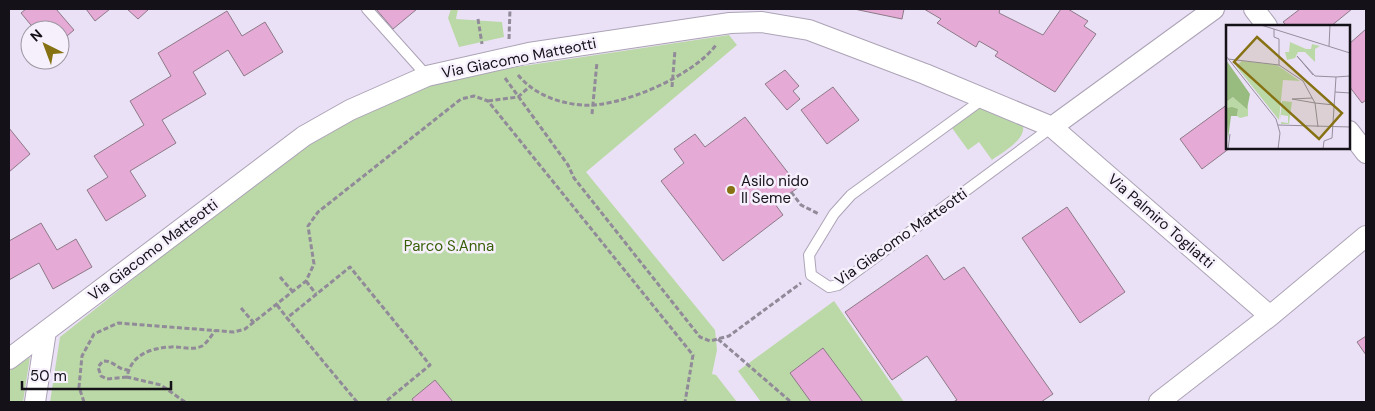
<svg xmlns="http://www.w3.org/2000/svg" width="1375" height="411" viewBox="0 0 1375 411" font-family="'DM Sans',sans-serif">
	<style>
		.green { fill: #bbd8a7 }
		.building { fill: #e5aad5; stroke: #8d7a88 }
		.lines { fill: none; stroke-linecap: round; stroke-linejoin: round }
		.lane-casing { stroke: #aca3b6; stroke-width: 12 }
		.street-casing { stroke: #aca3b6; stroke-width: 22 }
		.path { stroke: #918a99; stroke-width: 3; stroke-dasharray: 5 2.5; stroke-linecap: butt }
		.lane { stroke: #fff; stroke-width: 10 }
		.street { stroke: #fff; stroke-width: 20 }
		.poi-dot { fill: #867213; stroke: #f6f0fd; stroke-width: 2 }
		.labels { text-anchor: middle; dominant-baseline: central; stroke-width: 5; stroke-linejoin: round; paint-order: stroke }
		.street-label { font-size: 15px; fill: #141118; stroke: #f6f0fd }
		.poi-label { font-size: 15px; fill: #141118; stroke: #f6f0fd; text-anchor: start }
		.park-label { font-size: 15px; fill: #375f05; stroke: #f6f0fd }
		.inset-road { fill: none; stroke: #958e9d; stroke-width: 1 }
		.view { fill: #867213; fill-opacity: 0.15; stroke: #867213; stroke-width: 2.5 }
		.inset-edge { fill: none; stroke: #141118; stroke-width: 2.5 }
	</style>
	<rect width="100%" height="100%" fill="#ebe1f6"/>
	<path class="green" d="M451,9H458L456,19L502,22L504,37L459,47L448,18Z
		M729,35L737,45L586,172L715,330L717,350L712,374L716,375L737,402H50L60,337L186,237L314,141L408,91L490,71Z
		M983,105L1023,125C1026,140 1003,152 992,160L979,142L968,150L952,128Z
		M834,301L904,402H761L738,371Z
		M30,357L23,402H9V371Z"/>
	<path class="building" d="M26,9H56L74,30L60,42V30H35L21,13Z
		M86,9H110L95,21Z
		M127,9H149L138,19Z
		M376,9H417L393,29Z
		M854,9H904L902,19Z
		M924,9H1000L999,13L1043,35L1061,9H1068L1088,21L1084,26L1096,34L1055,92L995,56L998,52L979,41L976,47L937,23L941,19Z
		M1300,9H1352L1331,26H1287L1283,22Z
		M227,11L242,36L265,22L283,52L244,76L228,50L193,72L206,94L162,120L176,143L130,171L146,196L106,221L87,190L108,177L94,156L144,125L130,101L171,76L158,53Z
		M1366,29V100L1362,103L1349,86V44Z
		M785,70L799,86L793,91L800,99L787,110L765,84Z
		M833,87L859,120L827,144L801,110Z
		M1228,104V148H1230L1202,169L1180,139Z
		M745,117L799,187L775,204L783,215L723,261L661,181L684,163L674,149L695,134L705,147Z
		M9,128L30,154L9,172Z
		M1067,207L1125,292L1080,323L1022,238Z
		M41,223L57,250L76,239L92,267L53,289L39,263L9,280V241Z
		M927,255L944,280L964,267L1053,394L1041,402H953L957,400L927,356L892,380L845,312Z
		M1366,336V355L1357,342Z
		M823,348L863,402H811L790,373Z
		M435,380L453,402H414L412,399Z"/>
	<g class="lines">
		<g class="lane-casing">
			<path id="lane" d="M367,9L427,76
				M983,99L851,195L834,214L809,255L811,275L829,287L838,285L1052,127"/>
		</g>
		<g class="street-casing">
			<path id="street" d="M1254,9L1267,26
				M1052,127L1270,316
				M1349,131L1366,153
				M9,359L304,136L350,110L427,76L529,53L730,23L762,22L809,30L925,74L1052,127L1214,9
				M35,402L46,331
				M1159,402L1270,316L1366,236"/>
		</g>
		<path class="path" d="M478,19L482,44
			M509,39L510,9
			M518,75C534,94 557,103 582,105C620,108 693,76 716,45
			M505,78L568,165L574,178L700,337L710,341L729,336L801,283
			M672,87L675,50
			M488,101L518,97L528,88
			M592,114L597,62
			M791,192L801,205L819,214
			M280,277L293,292
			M306,281L316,294
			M277,305L287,318
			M241,308L254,323
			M718,339L791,402
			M127,377L107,379L101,376L98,367L103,361C113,360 118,370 128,370
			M84,402L79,387L82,356L94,334L118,323L234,332L245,329L306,281L314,264L308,226L318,212L461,99L474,96L488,101L693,355L685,402
			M185,402L161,385L127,377C131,355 150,348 171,347C181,346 192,351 202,346C207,343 211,336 215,331
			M357,402L287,318L350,267L430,365L385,402"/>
		<use href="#lane" class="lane"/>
		<use href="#street" class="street"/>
	</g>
	<circle class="poi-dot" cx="731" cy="190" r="5"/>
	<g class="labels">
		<g class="street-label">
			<text transform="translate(519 58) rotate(-11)">Via Giacomo Matteotti</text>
			<text transform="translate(1161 221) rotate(41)">Via Palmiro Togliatti</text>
			<text transform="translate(901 237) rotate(-35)">Via Giacomo Matteotti</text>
			<text transform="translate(153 250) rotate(-37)">Via Giacomo Matteotti</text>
		</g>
		<g class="poi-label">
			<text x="741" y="181">Asilo nido<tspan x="741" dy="17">Il Seme</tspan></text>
		</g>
		<g class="park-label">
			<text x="449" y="246">Parco S.Anna</text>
		</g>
	</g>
	<g transform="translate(1226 25)">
		<rect width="124" height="124" fill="#ebe1f6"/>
		<path d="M64,17L80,24H85L86,19L94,21L89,24V37L79,27H72L69,33L61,35L59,27H63ZM16,36L51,40L74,56L57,55L53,95L10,41ZM7,72L22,82V91L14,93L11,91L12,84L2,85L0,77ZM56,76L66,77L63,99H55V97L62,98V91L55,90L54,95Z" fill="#bbd8a7"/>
		<path d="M0,35L24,69L21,84L7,72L0,77ZM6,82L12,84L11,91H5L2,114L0,83Z" fill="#98bb7f"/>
		<path class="inset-road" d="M35,0L124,28M48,4V12L53,14V40M103,21L104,0M0,31L50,94L54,108L52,124M2,34L53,40L77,56L89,78L108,80M87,50L71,31L89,51L110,52M109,67L124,68M86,73L66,74L89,78L92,102M52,100L124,102M2,124L4,109M97,124L98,116L106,113L110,52L124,51"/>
		<path class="view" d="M31,12L116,88L93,114L8,37Z"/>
		<rect width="124" height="124" class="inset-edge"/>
	</g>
	<rect width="1375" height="411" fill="none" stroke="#141118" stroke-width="20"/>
	<g transform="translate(45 45) rotate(318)"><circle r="24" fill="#f6f0fd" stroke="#9c97a1"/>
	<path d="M0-4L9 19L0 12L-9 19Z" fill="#867213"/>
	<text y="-8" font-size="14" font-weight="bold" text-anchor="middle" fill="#141118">N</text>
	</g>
	<path d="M22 381v8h149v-8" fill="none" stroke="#141118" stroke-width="2.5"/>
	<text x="30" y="381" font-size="15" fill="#141118" stroke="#f6f0fd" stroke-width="4" paint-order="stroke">50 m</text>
</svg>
